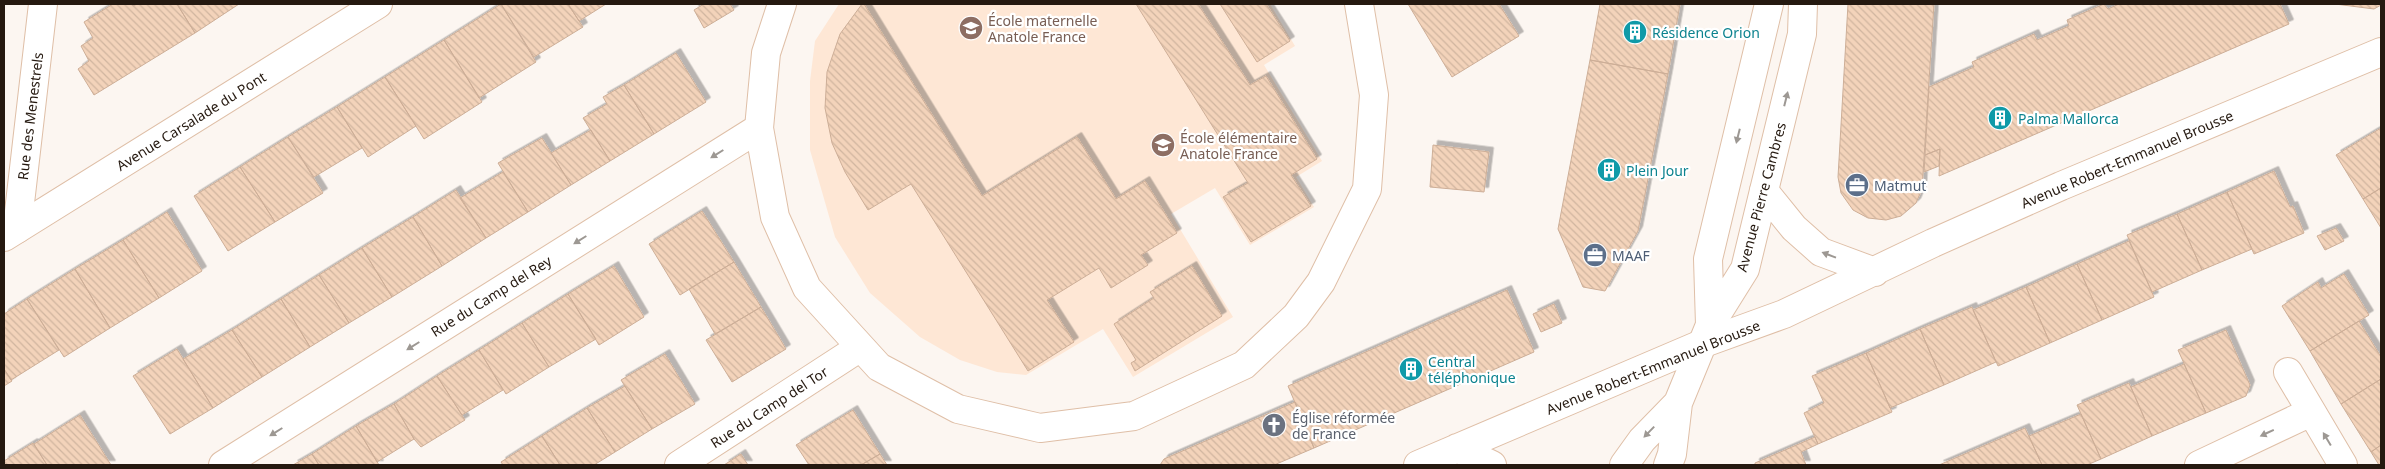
<svg xmlns="http://www.w3.org/2000/svg" width="2385" height="469" viewBox="0 0 2385 469" font-family="'Noto Sans',sans-serif">
	<style>
		.built { fill: #fee7d5 }
		.building { fill: url(#building-back-hatch); stroke: #cdae97; filter: url(#shadow) }
		.lines { fill: none; stroke-linecap: round; stroke-linejoin: round }
		.minor-casing { stroke: #dfbfa7; stroke-width: 30 }
		.tertiary-casing { stroke: #dfbfa7; stroke-width: 30 }
		.secondary-casing { stroke: #dfbfa7; stroke-width: 30 }
		.minor { stroke: #fff; stroke-width: 28 }
		.tertiary { stroke: #fff; stroke-width: 28 }
		.secondary { stroke: #fff; stroke-width: 28 }
		.oneway { fill: #9d9893 }
		.labels { text-anchor: middle; dominant-baseline: central; stroke-width: 4.5; stroke-linejoin: round; paint-order: stroke }
		.education-label { font-size: 14px; fill: #785e54; stroke: #fff; text-anchor: start }
		.culture-label { font-size: 14px; fill: #0d838f; stroke: #fff; text-anchor: start }
		.street-label { font-size: 14px; fill: #251910; stroke: #fff }
		.service-label { font-size: 14px; fill: #4e5e75; stroke: #fff; text-anchor: start }
		.worship-label { font-size: 14px; fill: #5b616d; stroke: #fff; text-anchor: start }
	</style>
	<defs>
		<pattern id="building-back-hatch" width="6" height="6" patternUnits="userSpaceOnUse" patternTransform="scale(1.25)"><rect width="6" height="6" fill="#f3d3ba"/><path d="M-1 5l2 2M0 0l6 6M5-1l2 2" fill="none" stroke="#d0b59f"/></pattern>
		<filter id="shadow"><feDropShadow dx="4.5" dy="-4.5" stdDeviation="0" flood-color="#0004"/></filter>
	</defs>
	<rect width="100%" height="100%" fill="#fcf6f1"/>
	<path class="built" d="M839,4H1270L1295,46L1264,65L1322,161L1296,177L1314,207L1250,245L1215,188L1171,214L1233,317L1133,377L1103,329L1026,375L997,372L960,360L920,337L870,293L835,237L810,150V81L815,41Z"/>
	<path class="building" d="M113,4H132L133,6L137,4H177L195,33L94,95L78,69L89,61L81,46L93,38L84,22Z
		M177,4H239L195,33Z
		M501,4L536,62L479,98L444,40Z
		M501,4H568L583,27L534,57Z
		M568,4H606L579,21Z
		M704,4H730L734,10L704,28L694,10Z
		M862,4H864L982,196L1077,137L1116,199L1145,181L1177,233L1141,255L1148,265L1111,288L1099,268L1047,300L1074,342L1028,371L911,184L868,210L845,172L832,143L825,108L827,72L840,34Z
		M1136,4H1198L1250,85L1266,76L1317,159L1291,175L1311,206L1251,242L1223,197L1248,183Z
		M1220,4H1266L1290,41L1257,62Z
		M1408,4H1499L1519,36L1452,77Z
		M1600,4H1680L1668,74L1590,60Z
		M1848,4H1934L1922,189L1916,203L1901,216L1886,220L1868,218L1853,210L1841,193L1838,177Z
		M2104,4L2108,9L2119,4H2280L2289,24L1939,176L1940,149L1925,155L1929,87L1974,67L1972,62L2034,34L2037,40L2069,26L2067,20Z
		M2335,4H2381V5L2374,9Z
		M444,40L482,102L424,139L385,77Z
		M676,53L706,102L654,134L624,85Z
		M1590,60L1668,74L1638,231L1605,291L1583,287L1558,229Z
		M385,77L416,126L368,157L337,107Z
		M624,85L654,134L610,161L583,118L607,104L603,97Z
		M337,107L362,148L314,177L288,137Z
		M2381,128V188L2363,199L2336,155Z
		M591,130L610,161L571,185L551,153Z
		M288,137L323,193L275,222L240,167Z
		M542,138L571,185L528,212L498,163Z
		M1433,145L1489,152L1484,192L1430,187Z
		M1940,149L1939,166L1924,172L1925,155Z
		M240,167L275,222L228,251L194,196Z
		M2274,171L2290,207L2293,206L2304,233L2254,254L2227,192Z
		M503,172L528,212L486,238L460,198Z
		M2381,188V228L2363,199Z
		M456,190L486,238L442,266L413,217Z
		M2227,192L2252,249L2202,270L2177,214Z
		M702,211L734,262L680,295L649,244Z
		M167,212L202,271L159,298L123,240Z
		M2177,214L2202,270L2152,292L2127,235Z
		M413,217L442,266L392,297L362,248Z
		M2336,228L2344,241L2325,250L2317,236Z
		M123,240L159,298L110,328L75,269Z
		M2129,241L2154,297L2102,320L2077,264Z
		M362,248L392,297L349,323L319,275Z
		M734,262L761,307L715,334L689,289Z
		M2077,264L2102,320L2050,343L2026,287Z
		M614,266L644,317L599,345L568,294Z
		M1192,266L1222,316L1135,371L1131,363L1136,360L1114,324L1154,298L1150,292Z
		M75,269L110,328L64,357L27,299Z
		M2344,274L2369,315L2310,351L2282,306L2318,282L2321,288Z
		M319,275L349,323L310,347L281,299Z
		M2026,287L2050,343L1998,366L1973,310Z
		M1507,290L1534,352L1314,448L1288,386Z
		M568,294L596,339L549,367L522,323Z
		M27,299L59,350L11,380L4,369V314Z
		M281,299L310,347L262,377L232,330Z
		M1554,304L1562,323L1541,332L1533,314Z
		M761,307L786,349L732,382L706,340Z
		M1972,307L1996,362L1944,385L1920,329Z
		M2359,321L2381,357V379L2341,404L2310,351Z
		M522,323L549,367L506,394L479,350Z
		M1920,329L1944,385L1890,408L1866,353Z
		M232,330L262,377L213,408L183,359Z
		M2226,330L2250,385L2246,396L2206,413L2178,350Z
		M177,349L213,408L170,434L133,376Z
		M479,350L503,390L462,415L437,376Z
		M1866,353L1892,412L1818,444L1804,413L1824,403L1812,376Z
		M665,354L695,404L652,429L621,380Z
		M2184,364L2206,413L2152,436L2131,387Z
		M4,369L12,381L4,386Z
		M437,376L465,420L421,447L414,439L394,404Z
		M2381,379V445L2371,452L2341,404Z
		M2129,383L2152,436L2101,459L2077,405Z
		M625,386L652,429L615,452L587,408Z
		M1295,402L1314,448L1274,465H1160L1164,459Z
		M394,404L414,439L377,462L356,426Z
		M587,408L615,452L594,465H560L542,436Z
		M853,410L880,454L861,465H809L796,445Z
		M2081,414L2101,459L2087,465H2042L2029,436Z
		M80,415L111,465H47L34,444Z
		M356,426L379,465H319L312,454Z
		M2025,428L2042,465H1939Z
		M542,436L560,465H503L501,462Z
		M1815,437L1818,444L1801,452L1806,465H1755V463Z
		M33,443L47,465H4V461Z
		M2381,445V465H2379L2371,452Z
		M312,454L319,465H293Z
		M741,454L748,465H724Z
		M880,454L887,465H861Z"/>
	<g class="lines">
		<g class="minor-casing">
			<path id="minor" d="M782,4L766,53L759,128L775,217L807,288L879,367L958,409L1040,428L1134,416L1244,365L1296,316L1321,282L1367,189L1374,95L1359,4
				M1764,191L1794,228L1821,252L1875,272
				M17,229L43,4
				M2288,372L2343,465
				M1457,448L1492,465
				M223,465L759,128
				M679,465L859,348
				M1418,465L1704,343L1784,314L1933,243L2061,186L2381,52
				M2199,465L2311,412"/>
		</g>
		<g class="tertiary-casing">
			<path id="tertiary" d="M4,237L378,4"/>
		</g>
		<g class="secondary-casing">
			<path id="secondary" d="M1710,325L1708,259L1769,4
				M1624,465L1642,440L1678,403
				M1668,465L1672,454L1678,403L1710,325L1745,269L1802,34L1803,4"/>
		</g>
		<use href="#minor" class="minor"/>
		<use href="#tertiary" class="tertiary"/>
		<use href="#secondary" class="secondary"/>
	</g>
	<defs><path id="oneway-solid" d="M-6-.8H1V-3.2L6.5 0L1 3.2V.8H-6Z" transform="scale(1.25)"/></defs>
	<g class="oneway">
		<use href="#oneway-solid" transform="translate(1786 99) rotate(-76)"/>
		<use href="#oneway-solid" transform="translate(1738 136) rotate(104)"/>
		<use href="#oneway-solid" transform="translate(717 154) rotate(148)"/>
		<use href="#oneway-solid" transform="translate(580 240) rotate(148)"/>
		<use href="#oneway-solid" transform="translate(1829 255) rotate(-159)"/>
		<use href="#oneway-solid" transform="translate(413 346) rotate(148)"/>
		<use href="#oneway-solid" transform="translate(276 432) rotate(148)"/>
		<use href="#oneway-solid" transform="translate(1649 432) rotate(134)"/>
		<use href="#oneway-solid" transform="translate(2267 433) rotate(155)"/>
		<use href="#oneway-solid" transform="translate(2327 439) rotate(-121)"/>
	</g>
	<defs>
		<g id="school-disc" transform="scale(1.25)"><circle r="9.5" fill="#8d6e63" stroke="#fff"/><path d="M0-5L7-2L0 1L-7-2ZM-4 1L0 2.5L4 1V4Q0 6-4 4Z" fill="#fff"/></g>
		<g id="building-disc" transform="scale(1.25)"><circle r="9.5" fill="#0f9aa8" stroke="#fff"/><path d="M-4-6H4V6H1V3H-1V6H-4ZM-2.5-4.3h1.7v1.8h-1.7ZM.8-4.3h1.7v1.8H.8ZM-2.5-1h1.7V.8h-1.7ZM.8-1h1.7V.8H.8Z" fill="#fff"/></g>
		<g id="office-disc" transform="scale(1.25)"><circle r="9.5" fill="#5c6f8a" stroke="#fff"/><path d="M-6-3h4V-5.5h4V-3h4V5H-6ZM-1-4.5V-3h2v-1.5ZM-6 0V1H6V0Z" fill="#fff"/></g>
		<g id="church-disc" transform="scale(1.25)"><circle r="9.5" fill="#6b7280" stroke="#fff"/><path d="M-1.2-6h2.4v3.5h3.3v2.4h-3.3V6h-2.4V-.1h-3.3v-2.4h3.3Z" fill="#fff"/></g>
	</defs>
	<g fill-rule="evenodd">
		<use href="#school-disc" x="971" y="28"/>
		<use href="#building-disc" x="1635" y="32"/>
		<use href="#building-disc" x="2000" y="118"/>
		<use href="#school-disc" x="1163" y="145"/>
		<use href="#building-disc" x="1609" y="170"/>
		<use href="#office-disc" x="1857" y="185"/>
		<use href="#office-disc" x="1595" y="255"/>
		<use href="#building-disc" x="1411" y="369"/>
		<use href="#church-disc" x="1274" y="425"/>
	</g>
	<g class="labels">
		<g class="education-label">
			<text x="988" y="20">École maternelle<tspan x="988" dy="16">Anatole France</tspan></text>
			<text x="1180" y="137">École élémentaire<tspan x="1180" dy="16">Anatole France</tspan></text>
		</g>
		<g class="culture-label">
			<text x="1652" y="32">Résidence Orion</text>
			<text x="2018" y="118">Palma Mallorca</text>
			<text x="1626" y="170">Plein Jour</text>
			<text x="1428" y="361">Central<tspan x="1428" dy="16">téléphonique</tspan></text>
		</g>
		<g class="street-label">
			<text transform="translate(30 116) rotate(-83)">Rue des Menestrels</text>
			<text transform="translate(191 121) rotate(-32)">Avenue Carsalade du Pont</text>
			<text transform="translate(2127 159) rotate(-23)">Avenue Robert-Emmanuel Brousse</text>
			<text transform="translate(1761 197) rotate(-75)">Avenue Pierre Cambres</text>
			<text transform="translate(491 296) rotate(-32)">Rue du Camp del Rey</text>
			<text transform="translate(1653 367) rotate(-22)">Avenue Robert-Emmanuel Brousse</text>
			<text transform="translate(769 407) rotate(-33)">Rue du Camp del Tor</text>
		</g>
		<g class="service-label">
			<text x="1874" y="185">Matmut</text>
			<text x="1612" y="255">MAAF</text>
		</g>
		<g class="worship-label">
			<text x="1292" y="417">Église réformée<tspan x="1292" dy="16">de France</tspan></text>
		</g>
	</g>
	<rect width="2385" height="469" fill="none" stroke="#251910" stroke-width="10"/>
</svg>
